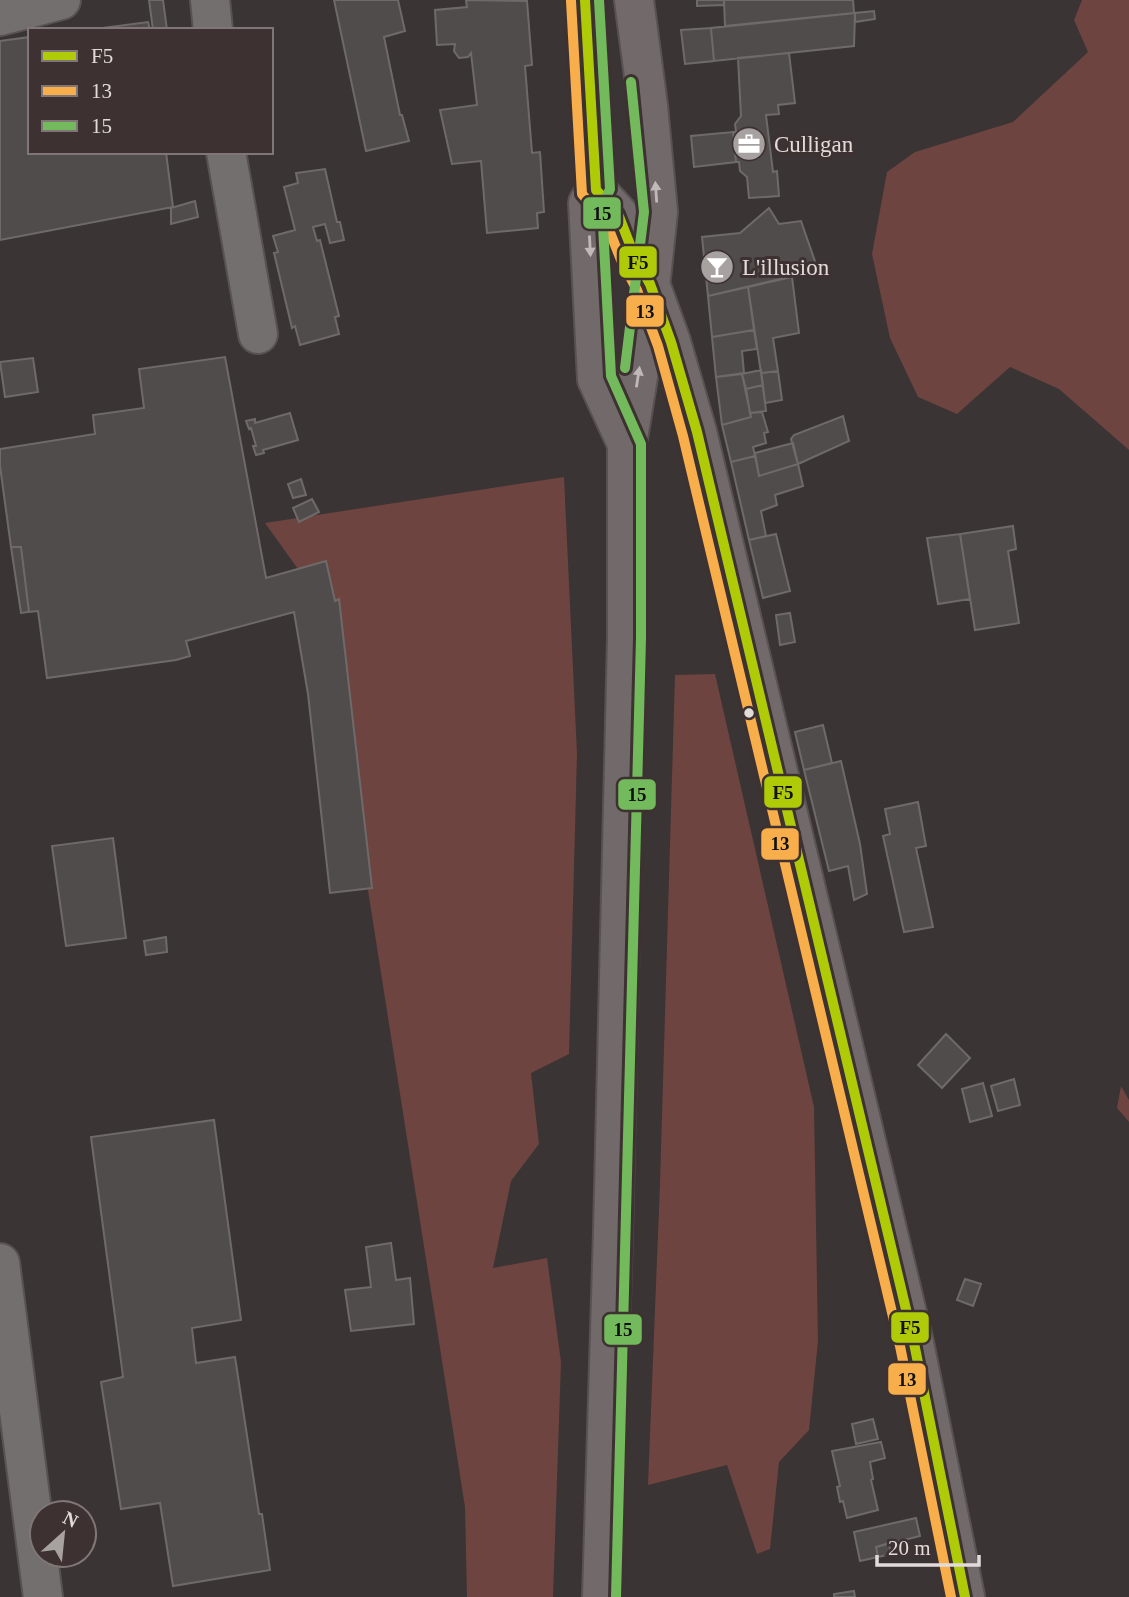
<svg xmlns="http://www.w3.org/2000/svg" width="1129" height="1597" viewBox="0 0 1129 1597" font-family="Georgia,serif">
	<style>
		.green { fill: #6d4440 }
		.building { fill: #514c4c; stroke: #6f6a6a; stroke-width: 2 }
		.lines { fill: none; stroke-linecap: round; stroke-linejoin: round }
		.minor-casing { stroke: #585252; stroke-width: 42 }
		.major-casing { stroke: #585252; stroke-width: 42 }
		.minor { stroke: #746f6f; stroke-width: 38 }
		.major { stroke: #726a6a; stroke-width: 38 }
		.bus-1-casing { stroke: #3d3231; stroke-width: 16 }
		.bus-2-casing { stroke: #3d3231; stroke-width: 16 }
		.bus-3-casing { stroke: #3d3231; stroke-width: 16 }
		.bus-1 { stroke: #afcb08; stroke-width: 10 }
		.bus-2 { stroke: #f8ae4b; stroke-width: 10 }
		.bus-3 { stroke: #73ba5c; stroke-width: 10 }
		.oneway { fill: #c0b9b8 }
		.bus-dot { fill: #e2dbda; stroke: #3d3231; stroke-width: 2.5 }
		.labels { text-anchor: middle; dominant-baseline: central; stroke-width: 6; stroke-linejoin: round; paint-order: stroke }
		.poi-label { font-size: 23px; fill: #e2dbda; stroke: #3d3231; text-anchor: start }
		.line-badge { stroke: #3d3231; stroke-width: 2.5 }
		.pale-badge-label { font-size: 19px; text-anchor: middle; font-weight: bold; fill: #111 }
	</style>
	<rect width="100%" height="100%" fill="#3a3434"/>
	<path class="green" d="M1082,0H1129V450L1059,389L1010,367L957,414L918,397L890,338L872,254L887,172L915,152L1013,122L1088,52L1074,20Z
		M564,477L577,754L569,1054L531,1073L539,1144L511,1181L493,1268L547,1258L561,1362L553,1597H467L465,1507L323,604L265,523Z
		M715,674L814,1107L818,1341L809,1430L779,1462L770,1549L757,1554L727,1465L648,1485L660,1184L675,675Z
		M1121,1086L1129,1100V1122L1117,1108Z"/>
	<path class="building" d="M149,0H163L167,30H153Z
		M334,0H398L405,31L384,37L400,115H402L409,141L366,151Z
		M466,0L527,1L532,65L525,66L532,153L540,152L544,212L537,213L538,228L487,233L481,161L452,164L440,110L477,105L471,53L468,57L459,58L454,51L455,44L437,45L435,10L467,7Z
		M697,0H724V5L697,6Z
		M724,0H853L854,13L725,26Z
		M874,11L875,19L855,22V13Z
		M855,13L854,46L714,61L711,28Z
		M148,22L150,30H87Z
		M711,28L714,61L685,64L681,30Z
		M30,37V152H166L173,207L0,240V41Z
		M789,53L795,103L778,105L779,114L766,115L773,172L777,171L779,196L749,198L747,177L740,171L739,162H736L733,132H736L735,124L741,116L738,58Z
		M733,132L736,162L694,167L691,136Z
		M325,169L337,222H340L344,240L330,243L325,224L313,227L317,241L320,240L339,316L335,317L339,334L300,345L295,326L292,328L274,253L278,252L273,236L295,230L284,187L298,183L296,173Z
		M195,201L198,217L171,224V208Z
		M769,208L779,224L801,221L818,270L708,296L702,237L740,233Z
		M792,277L799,333L773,338L778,371L761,373L748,287Z
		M748,287L754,330L712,337L708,296Z
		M754,330L757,349L742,351L744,373L716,377L712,337Z
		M225,357L266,578L326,561L335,601L339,599L372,888L330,893L308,694L294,612L186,641L190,656L176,660L47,678L38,611L29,612L21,547H11L0,466V449L95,434L93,415L144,408L139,369Z
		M33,358L38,392L5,397L0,362Z
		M761,370L763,385L746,389L742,374Z
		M778,371L782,400L765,403L761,373Z
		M742,374L751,417L722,425L716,377Z
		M763,385L766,411L750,413L746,389Z
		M762,412L768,432L764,433L766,443L753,447L755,456L731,462L722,425L751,417L750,413Z
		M290,413L298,440L263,450L264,453L256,455L253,446H256L251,428L249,429L246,421L255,419V423Z
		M843,416L849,441L798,464L791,439L794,435Z
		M793,443L798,464L759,476L755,453Z
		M755,456L759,476L798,464L803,486L775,495L777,505L761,511L766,536L749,540L731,462Z
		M301,479L306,495L293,498L288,484Z
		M312,499L319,512L299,522L293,508Z
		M1013,526L1016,549L1008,551L1019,623L975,630L960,534Z
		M776,534L790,591L763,598L749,540Z
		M960,534L970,599L938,604L927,538Z
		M11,547H21L29,612L21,613Z
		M790,613L795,642L780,645L776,615Z
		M823,725L832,763L804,770L795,732Z
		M841,761L860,844L867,894L854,900L848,866L829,871L804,770Z
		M918,802L926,846L916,848L933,927L904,932L883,836L890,834L885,809Z
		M113,838L126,938L66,946L52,846Z
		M166,937L167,952L146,955L144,941Z
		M946,1034L970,1058L942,1088L918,1065Z
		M1014,1079L1020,1105L998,1111L991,1086Z
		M983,1083L992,1116L970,1122L962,1089Z
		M214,1120L241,1320L192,1328L196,1363L235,1357L259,1514H262L270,1570L173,1586L160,1503L121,1509L101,1382L123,1377L122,1369L91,1137Z
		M391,1243L396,1280L410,1278L414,1324L351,1331L345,1290L371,1287L366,1247Z
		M965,1279L981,1284L973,1306L957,1300Z
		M873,1419L878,1439L856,1444L852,1424Z
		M881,1442L885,1458L870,1462L873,1479L871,1480L878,1510L847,1518L843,1501L840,1502L837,1487L840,1486L832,1451Z
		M916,1518L920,1536L876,1547L878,1557L860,1561L854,1532Z
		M889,1543L891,1554L878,1557L876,1547Z
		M854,1591L855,1597H834V1594Z"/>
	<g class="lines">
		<g class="minor-casing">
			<path id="minor" d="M210,0L213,30
				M0,16L61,0
				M226,152L258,334
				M0,1263L43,1597"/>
		</g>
		<g class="major-casing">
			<path id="major" d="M585,0L596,190L618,214L634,255L650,284L671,342L697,432L914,1343L965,1597
				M596,190L588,203L597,379L627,444
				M602,1597L613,1232L627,638V444L645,334L658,212L648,106L634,0"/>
		</g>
		<use href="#minor" class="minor"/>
		<use href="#major" class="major"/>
		<g class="bus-1-casing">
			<path id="bus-1" d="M585,0L596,190L618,214L634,255L650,284L671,342L697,432L914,1343L965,1597"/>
		</g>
		<g class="bus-2-casing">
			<path id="bus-2" d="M571,1L582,194L606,222L621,260L637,290L658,346L683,436L900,1346L951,1597"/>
		</g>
		<g class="bus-3-casing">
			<path id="bus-3" d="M599,0L610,189L602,207L611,376L641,444V638L616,1597
				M625,368L644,212L631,82"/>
		</g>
		<use href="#bus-1" class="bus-1"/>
		<use href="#bus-2" class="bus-2"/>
		<use href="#bus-3" class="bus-3"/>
	</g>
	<defs><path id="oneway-solid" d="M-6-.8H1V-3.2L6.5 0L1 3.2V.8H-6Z" transform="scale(1.75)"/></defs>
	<g class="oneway">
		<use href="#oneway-solid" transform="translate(656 192) rotate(-94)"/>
		<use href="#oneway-solid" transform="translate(590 246) rotate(87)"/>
		<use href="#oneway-solid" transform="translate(638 377) rotate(-81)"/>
	</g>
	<defs>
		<g id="office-disc" transform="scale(1.75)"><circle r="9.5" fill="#a7a1a0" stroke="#3d3231"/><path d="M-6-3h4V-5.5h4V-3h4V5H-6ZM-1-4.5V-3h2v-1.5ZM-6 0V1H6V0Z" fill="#fff"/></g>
		<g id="bar-disc" transform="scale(1.75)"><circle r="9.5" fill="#a7a1a0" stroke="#3d3231"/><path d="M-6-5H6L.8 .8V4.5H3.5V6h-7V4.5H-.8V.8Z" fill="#fff"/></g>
	</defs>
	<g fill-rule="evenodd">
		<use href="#office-disc" x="749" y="144"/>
		<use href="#bar-disc" x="717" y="267"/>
	</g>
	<circle class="bus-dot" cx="749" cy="713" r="6"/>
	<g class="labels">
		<g class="poi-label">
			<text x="774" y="144">Culligan</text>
			<text x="742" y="267">L'illusion</text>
		</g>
	</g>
	<g class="line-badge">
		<rect x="582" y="196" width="40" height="34" rx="7" fill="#73ba5c"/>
		<rect x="618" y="245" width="40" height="34" rx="7" fill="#afcb08"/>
		<rect x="625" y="294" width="40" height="34" rx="7" fill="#f8ae4b"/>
		<rect x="763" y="775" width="40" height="34" rx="7" fill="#afcb08"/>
		<rect x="617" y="778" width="40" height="33" rx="7" fill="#73ba5c"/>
		<rect x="760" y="827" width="40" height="34" rx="7" fill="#f8ae4b"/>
		<rect x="890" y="1311" width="40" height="33" rx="7" fill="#afcb08"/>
		<rect x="603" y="1313" width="40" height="33" rx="7" fill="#73ba5c"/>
		<rect x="887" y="1362" width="40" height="34" rx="7" fill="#f8ae4b"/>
	</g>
	<g class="pale-badge-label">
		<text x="602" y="220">15</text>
		<text x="638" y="269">F5</text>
		<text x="645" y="318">13</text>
		<text x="783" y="799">F5</text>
		<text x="637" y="801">15</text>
		<text x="780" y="850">13</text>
		<text x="910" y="1334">F5</text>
		<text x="623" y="1336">15</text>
		<text x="907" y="1386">13</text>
	</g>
	<rect x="28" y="28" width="245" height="126" fill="#3d3231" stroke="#7f7675" stroke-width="2"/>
	<rect x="42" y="51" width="35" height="10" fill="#afcb08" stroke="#7f7675" stroke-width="2"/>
	<text x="91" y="63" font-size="21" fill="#e2dbda">F5</text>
	<rect x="42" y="86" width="35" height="10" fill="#f8ae4b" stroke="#7f7675" stroke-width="2"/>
	<text x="91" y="98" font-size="21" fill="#e2dbda">13</text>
	<rect x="42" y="121" width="35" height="10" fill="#73ba5c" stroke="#7f7675" stroke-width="2"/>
	<text x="91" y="133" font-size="21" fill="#e2dbda">15</text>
	<g transform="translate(63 1534) rotate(27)"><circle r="33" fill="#3d3231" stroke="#7f7675" stroke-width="2"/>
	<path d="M0-5L12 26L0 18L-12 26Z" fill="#a7a1a0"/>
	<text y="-10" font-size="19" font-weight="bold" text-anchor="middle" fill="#e2dbda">N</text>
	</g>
	<path d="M877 1555v10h102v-10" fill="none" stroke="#e2dbda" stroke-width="3.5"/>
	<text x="888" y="1555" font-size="21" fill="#e2dbda" stroke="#3d3231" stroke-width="5" paint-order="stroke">20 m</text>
</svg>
